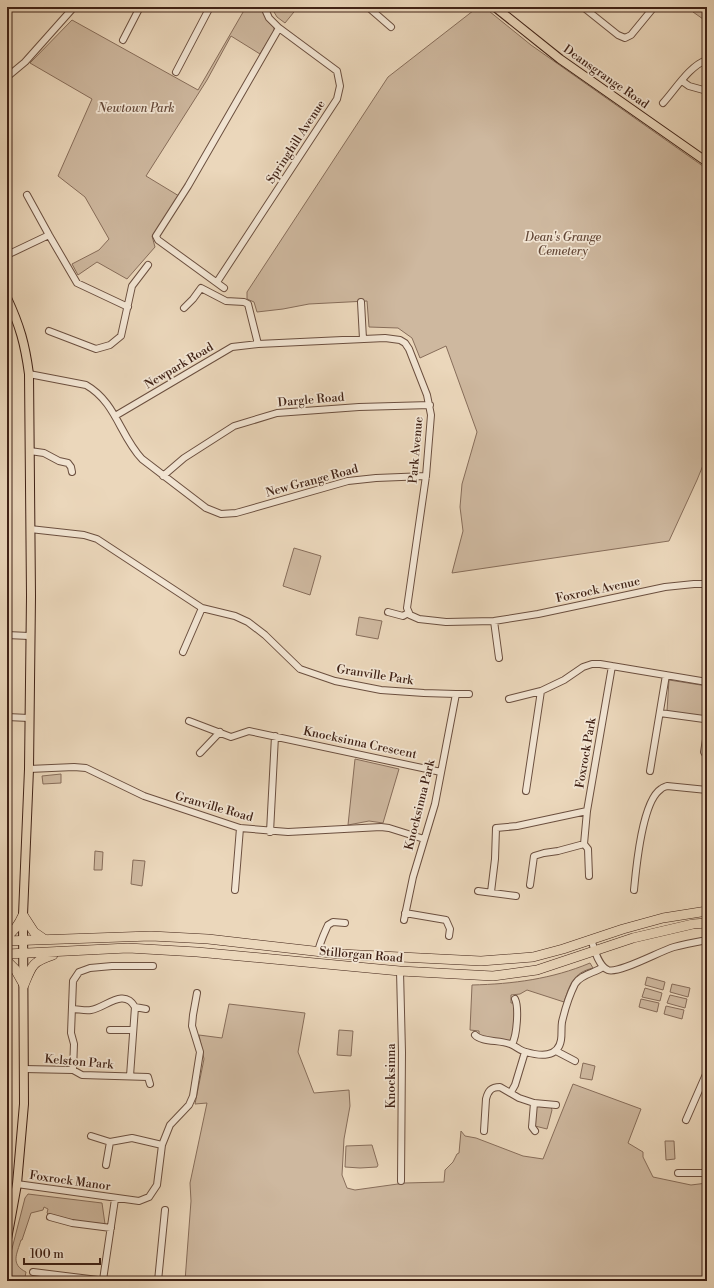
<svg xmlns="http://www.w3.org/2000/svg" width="714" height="1288" viewBox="0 0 714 1288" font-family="'Libre Bodoni',serif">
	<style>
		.green { fill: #ceb89f; stroke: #876d5a }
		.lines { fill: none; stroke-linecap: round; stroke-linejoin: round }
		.minor-casing { stroke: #6b4f3f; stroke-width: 8 }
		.major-casing { stroke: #402216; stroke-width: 10 }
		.highway-casing { stroke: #402216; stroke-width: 10 }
		.minor { stroke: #f2e5d3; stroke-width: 6 }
		.major { stroke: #ebd7bb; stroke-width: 8 }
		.highway { stroke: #ebd7bb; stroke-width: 9 }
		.labels { text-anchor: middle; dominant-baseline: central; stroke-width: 3.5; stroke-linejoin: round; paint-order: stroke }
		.street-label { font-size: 12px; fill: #402216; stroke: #f2e5d3 }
		.park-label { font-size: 12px; font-style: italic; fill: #644838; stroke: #f2e5d3 }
	</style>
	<rect width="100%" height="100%" fill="#ebd7bb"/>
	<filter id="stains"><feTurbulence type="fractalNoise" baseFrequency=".005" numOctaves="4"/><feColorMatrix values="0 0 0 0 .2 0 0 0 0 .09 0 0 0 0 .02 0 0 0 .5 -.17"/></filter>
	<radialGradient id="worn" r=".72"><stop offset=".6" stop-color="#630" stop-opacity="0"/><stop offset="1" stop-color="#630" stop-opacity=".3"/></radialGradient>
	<path class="green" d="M246,7H261L264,15L274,27V31L260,54L231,36L207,80L146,176L179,196L152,236L155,247L127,279L97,262L78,275L72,264L99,250L109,239L85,197L58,176L92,99L30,63L72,20L198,90Z
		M271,7H298L285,23L277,17Z
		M478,7H484L531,45L707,169V451L706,458L697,480L669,541L452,573L463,531L460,507L462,484L477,432L446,346L420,358L412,338L398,328L369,327L367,301L309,304L283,309L257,312L254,302L247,299V292L388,77Z
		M691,7H707V18L703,19L693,12Z
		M294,548L321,556L310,595L283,586Z
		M359,617L382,621L378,639L356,635Z
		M669,680L707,686V718L667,711Z
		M355,759L399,769L383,823L369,821L348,825Z
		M61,774V783L43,784L42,776Z
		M95,851L103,852L102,870H94Z
		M133,860L145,861L142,886L131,884Z
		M590,963L593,968C573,973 570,984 564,1002L527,990L520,994L511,995V1003H514L515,1028L511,1041L479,1037V1031L470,1030L472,985C513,984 552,979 590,963Z
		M647,977L665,982L663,990L645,985Z
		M672,984L690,988L688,997L670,992Z
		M645,988L662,993L660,1001L642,997Z
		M670,995L687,999L685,1008L667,1003Z
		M641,999L659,1003L657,1012L639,1007Z
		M229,1004L305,1013L298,1052L314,1093L349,1090L350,1106L344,1139L342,1175L347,1188L355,1190L405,1183L444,1182L445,1170L453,1162L457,1154L459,1153L461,1131L465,1136L476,1138L523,1156L543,1159L573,1084L641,1109L628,1143L643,1152V1157L653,1177L691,1185L707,1183V1281H185L191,1201L190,1183L207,1103L195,1104L204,1059L199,1035L222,1038Z
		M666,1006L684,1010L682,1019L664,1014Z
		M339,1030L353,1031L351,1056L337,1055Z
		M583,1063L595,1066L592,1080L580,1078Z
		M540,1105L551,1107L552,1110L547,1129L535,1126L536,1107Z
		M665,1141H674L675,1159L666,1160Z
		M372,1145L378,1165L377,1167L360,1168L345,1167L346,1146Z
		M28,1194L102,1203L105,1224L77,1221L49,1215L47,1213L48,1209L44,1207L43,1210L31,1213L22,1240H21C17,1254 10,1264 26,1272L25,1277L40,1278V1281H7V1268L25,1198Z"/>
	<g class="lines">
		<g class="minor-casing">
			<path id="minor" d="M368,7L391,27
				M583,7L618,35L625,38L631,35L654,7
				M123,40L140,7
				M176,72L210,7
				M7,77L25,62L74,7
				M682,81L689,86L707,91
				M663,103C675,90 690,65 707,60
				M27,195L49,235L77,283L128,307
				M7,255L49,235
				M217,282L337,99L340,86L337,71L279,28L269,18L264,7
				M224,288L158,240L156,236L188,186L279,28
				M361,302L363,339
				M184,308L193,299L201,288L226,301L244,302L248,304L258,344
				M49,331L96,349L110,345L121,336L132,286L148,265
				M29,374L86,385C116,402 120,436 142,459L206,508L221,514L236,513L348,481L376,478L426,476
				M115,416L232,347L258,344L385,338L400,340L405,343L409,349L427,395L431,415L426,476L407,608L410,615L419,619L446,622L494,621L538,614L665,587L694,584H707
				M30,451L44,453L59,461L68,463L71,467L72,472
				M163,476L184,458L234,426L277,413L359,407L430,405
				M30,529L84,535L97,539L202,608L235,616L248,622L265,635L300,669L335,681L381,690L424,693L456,694H469
				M388,612L403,616L408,613
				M494,621L499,658
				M7,635L29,636
				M183,652L202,608
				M509,699L541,691L564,680L583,667L592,664H600L707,682
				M660,713L704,719L707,721
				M7,717L29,718
				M189,721L231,737L249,731L441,772
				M707,733L704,752L707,757
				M200,753L220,732
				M29,769L74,767L86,768L144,796L240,828L288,832L381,827L389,828L424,839
				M650,771L666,675
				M526,791L541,691
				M270,832L275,736
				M589,876L588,849L584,844L587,811L612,666
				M530,885L534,856L544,853L558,851L584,844
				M235,890L240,828
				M634,890C636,869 642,801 661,789C663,787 665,787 667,786L707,790
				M478,891L516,896
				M491,892L495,859L496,828L517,826L587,811
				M405,913L446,920L450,929L449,936
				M404,920L413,877L435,804L456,694
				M591,939C594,948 598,966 608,970C619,974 660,951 674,947C685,944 696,942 707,940
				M318,952C320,942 324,934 328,925L333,922L345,923
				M400,971L402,1052L401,1181
				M135,1007L146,1009
				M72,1009C78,1009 85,1011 91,1010C105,1008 124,987 135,1007L130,1076
				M110,1030H133
				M475,1035C481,1042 500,1040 510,1044C516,1046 520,1051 526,1052C540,1056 558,1058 561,1040C562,1034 561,1028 562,1022C565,1009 569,996 575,984C581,974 595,973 603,967
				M512,1044C517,1036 519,1007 515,999
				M556,1051L575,1061
				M24,1069L73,1070L82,1075L148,1077L150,1084
				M73,1070L74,1044L71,1033L73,981L79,972L90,968L112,966H153
				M511,1092L515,1085L525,1052
				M534,1103L532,1127L535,1131
				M686,1120L707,1072
				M484,1131L486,1099C488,1091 491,1087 500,1087L519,1098L534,1103L556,1105
				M91,1136L110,1142L132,1138L162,1145
				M106,1165L110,1142
				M678,1173H707
				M17,1184L139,1201L149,1197L157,1185L162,1145L170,1125L189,1105L193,1096L200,1052L192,1026L193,1015L197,993
				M50,1217L72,1223L111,1228
				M33,1272L106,1281
				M103,1280L115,1199
				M158,1281L165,1210"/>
		</g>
		<g class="major-casing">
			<path id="major" d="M495,7L560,59L707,162
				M7,298C20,326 25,344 29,374L31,596L29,769L23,915L24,1104L17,1184L7,1239"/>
		</g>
		<g class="highway-casing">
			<path id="highway" d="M23,915L34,932L44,939
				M7,936C15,931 19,924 23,915
				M7,941L151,936L208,939L340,954L481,961L533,957L563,949L623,929L663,918L707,911
				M7,954L128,948L197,952L400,971L493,976L537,970L633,938L693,924L707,923
				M7,961L15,969L24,985
				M24,985C32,965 32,962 53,955"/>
		</g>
		<use href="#minor" class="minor"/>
		<use href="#major" class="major"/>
		<use href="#highway" class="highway"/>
	</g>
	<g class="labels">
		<g class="street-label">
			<text transform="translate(606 77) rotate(35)">Deansgrange Road</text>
			<text transform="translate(296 142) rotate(-57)">Springhill Avenue</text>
			<text transform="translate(179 366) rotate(-31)">Newpark Road</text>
			<text transform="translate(311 400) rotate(-5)">Dargle Road</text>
			<text transform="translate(416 450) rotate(-85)">Park Avenue</text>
			<text transform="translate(312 481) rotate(-15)">New Grange Road</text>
			<text transform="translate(598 590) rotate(-12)">Foxrock Avenue</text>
			<text transform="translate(375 675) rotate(9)">Granville Park</text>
			<text transform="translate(360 743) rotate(12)">Knocksinna Crescent</text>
			<text transform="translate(586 753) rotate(-80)">Foxrock Park</text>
			<text transform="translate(420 805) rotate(-76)">Knocksinna Park</text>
			<text transform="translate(214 807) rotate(16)">Granville Road</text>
			<text transform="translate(361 955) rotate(5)">Stillorgan Road</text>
			<text transform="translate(79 1062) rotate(5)">Kelston Park</text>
			<text transform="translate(391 1076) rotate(-90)">Knocksinna</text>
			<text transform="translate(70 1181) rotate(8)">Foxrock Manor</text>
		</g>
		<g class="park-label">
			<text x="136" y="108">Newtown Park</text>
			<text x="563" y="237">Dean's Grange<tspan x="563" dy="14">Cemetery</tspan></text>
		</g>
	</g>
	<rect width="714" height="1288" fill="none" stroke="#ebd7bb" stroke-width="24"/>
	<rect x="8" y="8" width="698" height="1272" fill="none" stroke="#402216" stroke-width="2"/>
	<rect x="12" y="12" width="690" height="1264" fill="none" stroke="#402216"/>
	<path d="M24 1258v6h76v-6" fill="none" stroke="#402216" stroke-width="2"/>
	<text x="30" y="1258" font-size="12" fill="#402216" stroke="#f2e5d3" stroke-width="3" paint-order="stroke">100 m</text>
	<rect width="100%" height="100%" filter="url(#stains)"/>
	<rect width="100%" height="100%" fill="url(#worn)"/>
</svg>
